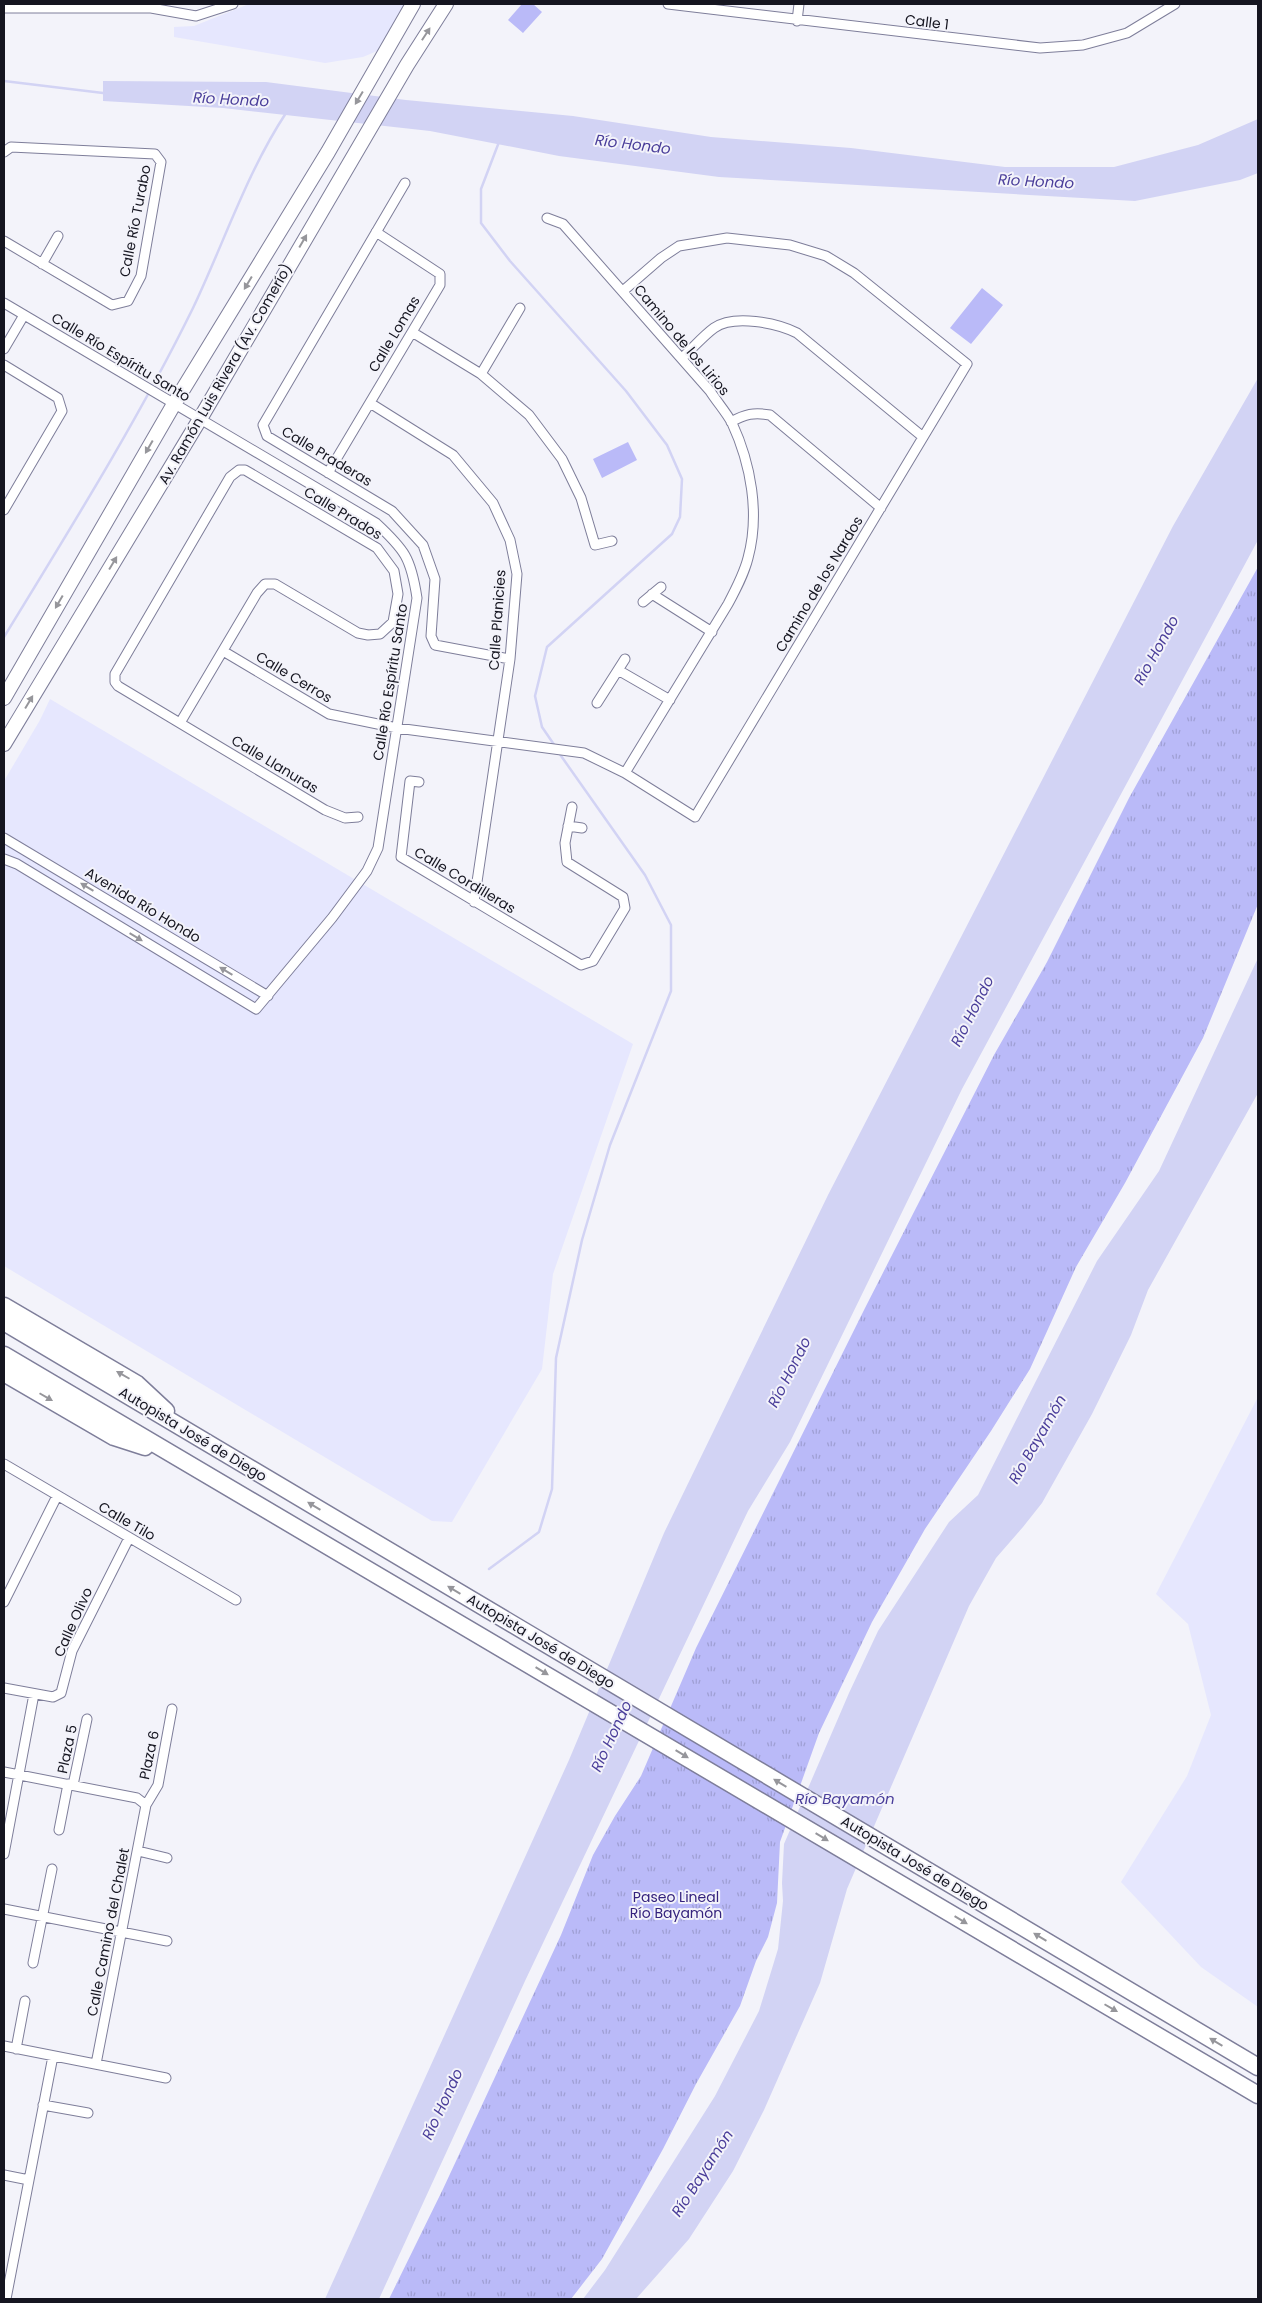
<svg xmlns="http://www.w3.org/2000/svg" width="1262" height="2303" viewBox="0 0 1262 2303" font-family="Poppins,sans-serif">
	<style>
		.built { fill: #e6e7fe }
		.grass { fill: #babaf8 }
		.park { fill: url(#park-tufts) }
		.water { fill: #d2d3f4 }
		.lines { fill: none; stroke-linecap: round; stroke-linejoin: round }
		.stream { stroke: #d2d3f4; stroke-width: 2.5 }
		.street-casing { stroke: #7e7e9a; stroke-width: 11 }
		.primary-casing { stroke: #7e7e9a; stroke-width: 16 }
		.highway-casing { stroke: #7e7e9a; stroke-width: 19 }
		.street { stroke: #fff; stroke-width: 9 }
		.primary { stroke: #fff; stroke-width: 14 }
		.highway { stroke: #fff; stroke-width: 16 }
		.oneway { fill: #96969b }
		.labels { text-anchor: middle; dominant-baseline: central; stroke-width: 4; stroke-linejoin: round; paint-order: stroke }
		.street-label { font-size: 14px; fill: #151520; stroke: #f3f3fa }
		.park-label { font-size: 14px; fill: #35237e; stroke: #f3f3fa }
		.water-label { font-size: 15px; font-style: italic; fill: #4a3e9a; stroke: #f3f3fa }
	</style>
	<defs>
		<pattern id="park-tufts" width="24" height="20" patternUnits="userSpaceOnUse" patternTransform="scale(1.25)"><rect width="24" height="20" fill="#babaf8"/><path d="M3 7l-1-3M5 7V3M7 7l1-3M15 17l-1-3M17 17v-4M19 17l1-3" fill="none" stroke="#9f9fd4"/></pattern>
	</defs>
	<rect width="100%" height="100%" fill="#f3f3fa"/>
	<path class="built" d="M249,4H405L377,51L363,57L325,63L174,37V27L194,26Z
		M50,699L633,1044L553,1274L542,1369L452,1522L432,1521L4,1266V781L40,720Z
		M1258,1397V2007L1201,1967L1121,1882L1187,1776L1211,1715L1188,1624L1156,1594Z"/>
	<path class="grass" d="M522,4H533L542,12L523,33L508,20Z
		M982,288L1003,305L971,344L950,328Z
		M628,442L637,460L602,478L593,459Z"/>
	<path class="park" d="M1258,567V904L1203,1038L1125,1183L1076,1267L1030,1369L991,1431L925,1529L872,1622L819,1733L780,1842L777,1903L768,1937L756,1961L740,2006L696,2084L663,2149L602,2259L571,2299H389L443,2189L561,1935L593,1855L615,1816L641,1776L696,1648L865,1308L994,1055L1047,962L1129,798Z"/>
	<path class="water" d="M103,81L266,82L406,100L573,116L711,137L851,148L1005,167H1114L1198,145L1258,119V173L1240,180L1135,201L719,177L559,156L430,131L223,108L103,101Z
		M1258,378V540L962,1089L790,1442L748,1511L525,1981L379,2299H325L569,1760L664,1533L828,1195L1173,526Z
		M1258,958V1093L1148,1290L1131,1335L1092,1414L1060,1471L1042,1503L1023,1527L996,1558L969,1606L847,1889L820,1983L764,2110L733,2171L689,2239L636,2299H583L605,2270L715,2096L759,2011L778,1949L783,1901L782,1883L784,1844L849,1693L878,1631L949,1522L978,1495L1097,1261L1159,1171Z"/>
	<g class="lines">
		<path class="stream" d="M4,81L103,93
			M499,142L481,189V223L510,261L626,391L667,445L682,479L680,517L672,534L547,647L535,696L542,727L555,746
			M4,637C70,529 137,422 193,308C224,243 246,174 286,113
			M489,1569L539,1532L552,1489L556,1358L582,1240L610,1145L671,991V925L645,875L559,753"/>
		<g class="street-casing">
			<path id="street" d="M668,4L1040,48L1083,45L1127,33L1175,4
				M4,8H151L196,16L233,4
				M797,21L799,4
				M4,152L11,147L155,154L161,162L141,276L128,301L112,305L4,241
				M405,183L263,425L267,436L392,511L423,545L435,579L431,636L435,645L510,659
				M547,218L563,224L710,391C717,402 726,412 732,423C751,464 760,514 748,558C744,574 736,589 728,604L625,773
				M42,264L58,236
				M4,303L376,523C405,550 411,558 417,598L378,848L367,871L332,918L256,1009L17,864L4,859
				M412,332L481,374L529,415L562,459L581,498L595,545L612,541
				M4,349L24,315
				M682,358C693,348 703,336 714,328C734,314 777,323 797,333L923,437
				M4,365L58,398L62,411L4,510
				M481,374L520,308
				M370,403L453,455L493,503L510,540L517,574L510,659L474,902
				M731,422C745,414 754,412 770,415L881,508
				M328,473L440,285V274L376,232
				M652,594L712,632
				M643,602L661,587
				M223,651L329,714L397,728L584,753L625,773L695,817L967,364L854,273L826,256L790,245L727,238L679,246L661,258L623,291
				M618,670L670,700
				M597,703L625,659
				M180,723L257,593L265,584H275L358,633L368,635L380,634L393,622L398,594L394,571L377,548L245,470H239L230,477L115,674V682L118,686L325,810L345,818L358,817
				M419,782L410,781L401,857L581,965L593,961L625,908L623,897L567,862L565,843L572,807
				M568,826L582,828
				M4,838L268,996
				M4,1464L236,1600
				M4,1602L57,1496
				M4,1688L53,1697L61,1693L72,1651L129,1538
				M4,1772L137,1798L146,1805
				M73,1785L87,1719
				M59,1830L68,1784
				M138,1851L167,1858
				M4,1854L34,1694
				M4,1909L167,1941
				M33,1963L52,1869
				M4,2046L166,2078
				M16,2049L25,2001
				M96,2064L146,1805L158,1785L172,1709
				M43,2105L88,2113
				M4,2175L29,2180
				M6,2299L53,2056"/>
		</g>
		<g class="primary-casing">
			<path id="primary" d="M4,698L174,404L328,152L413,4
				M4,744L200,419L407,65L446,4"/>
		</g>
		<g class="highway-casing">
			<path id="highway" d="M4,1306L137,1384L166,1411
				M4,1322L1258,2067
				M4,1355L1258,2095
				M4,1373L114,1437L145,1447"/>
		</g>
		<use href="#street" class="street"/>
		<use href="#primary" class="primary"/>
		<use href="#highway" class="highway"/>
	</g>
	<defs><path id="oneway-solid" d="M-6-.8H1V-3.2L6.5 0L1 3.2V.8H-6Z" transform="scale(1.25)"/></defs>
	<g class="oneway">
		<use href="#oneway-solid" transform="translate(426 34) rotate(-57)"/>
		<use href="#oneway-solid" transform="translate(359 98) rotate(121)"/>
		<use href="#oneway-solid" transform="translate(303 241) rotate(-60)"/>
		<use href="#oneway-solid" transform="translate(248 283) rotate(121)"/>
		<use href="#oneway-solid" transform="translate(149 447) rotate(120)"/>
		<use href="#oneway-solid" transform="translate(113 563) rotate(-59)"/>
		<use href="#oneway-solid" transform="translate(59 602) rotate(120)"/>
		<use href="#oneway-solid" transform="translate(29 702) rotate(-59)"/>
		<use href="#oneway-solid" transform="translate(87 887) rotate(-149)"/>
		<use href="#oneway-solid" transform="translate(136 937) rotate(31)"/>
		<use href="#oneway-solid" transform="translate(226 971) rotate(-149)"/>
		<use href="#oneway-solid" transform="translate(123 1375) rotate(-150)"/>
		<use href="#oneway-solid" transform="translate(46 1397) rotate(30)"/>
		<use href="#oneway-solid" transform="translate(314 1506) rotate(-149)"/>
		<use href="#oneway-solid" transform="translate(454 1590) rotate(-149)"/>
		<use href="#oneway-solid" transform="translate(542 1671) rotate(31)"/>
		<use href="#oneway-solid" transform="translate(682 1754) rotate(31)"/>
		<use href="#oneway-solid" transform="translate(780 1783) rotate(-149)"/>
		<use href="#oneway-solid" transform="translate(822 1837) rotate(31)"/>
		<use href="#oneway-solid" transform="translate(961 1920) rotate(31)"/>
		<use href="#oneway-solid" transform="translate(1040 1937) rotate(-149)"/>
		<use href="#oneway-solid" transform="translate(1111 2008) rotate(30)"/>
		<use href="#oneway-solid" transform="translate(1216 2042) rotate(-149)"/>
	</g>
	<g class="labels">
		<g class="street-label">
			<text transform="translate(927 22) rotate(7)">Calle 1</text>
			<text transform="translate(135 221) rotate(-79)">Calle Río Turabo</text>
			<text transform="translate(394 334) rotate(-59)">Calle Lomas</text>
			<text transform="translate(682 340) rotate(50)">Camino de los Lirios</text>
			<text transform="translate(121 357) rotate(31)">Calle Río Espíritu Santo</text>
			<text transform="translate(225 374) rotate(-60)">Av. Ramón Luis Rivera (Av. Comerío)</text>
			<text transform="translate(327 456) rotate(31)">Calle Praderas</text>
			<text transform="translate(343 513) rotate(31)">Calle Prados</text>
			<text transform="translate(819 584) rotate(-59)">Camino de los Nardos</text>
			<text transform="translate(497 620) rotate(-86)">Calle Planicies</text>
			<text transform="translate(294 677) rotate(31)">Calle Cerros</text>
			<text transform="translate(390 682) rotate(-81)">Calle Río Espíritu Santo</text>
			<text transform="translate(275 764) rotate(31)">Calle Llanuras</text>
			<text transform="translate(465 880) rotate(31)">Calle Cordilleras</text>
			<text transform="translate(143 905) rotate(31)">Avenida Río Hondo</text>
			<text transform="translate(193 1434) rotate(31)">Autopista José de Diego</text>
			<text transform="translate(127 1521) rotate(30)">Calle Tilo</text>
			<text transform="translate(73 1622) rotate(-66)">Calle Olivo</text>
			<text transform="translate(541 1641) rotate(31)">Autopista José de Diego</text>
			<text transform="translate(67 1749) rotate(-78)">Plaza 5</text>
			<text transform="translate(149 1755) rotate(-78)">Plaza 6</text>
			<text transform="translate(915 1863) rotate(31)">Autopista José de Diego</text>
			<text transform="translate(108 1932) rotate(-79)">Calle Camino del Chalet</text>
		</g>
		<g class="park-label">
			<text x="676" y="1897">Paseo Lineal<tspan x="676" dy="16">Río Bayamón</tspan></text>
		</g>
		<g class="water-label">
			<text transform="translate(231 99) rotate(3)">Río Hondo</text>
			<text transform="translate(633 144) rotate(7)">Río Hondo</text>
			<text transform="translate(1036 181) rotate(3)">Río Hondo</text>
			<text transform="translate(1156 650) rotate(-61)">Río Hondo</text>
			<text transform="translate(972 1011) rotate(-63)">Río Hondo</text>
			<text transform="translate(789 1372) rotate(-63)">Río Hondo</text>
			<text transform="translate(1037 1439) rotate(-60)">Río Bayamón</text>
			<text transform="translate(611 1736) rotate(-65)">Río Hondo</text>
			<text x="845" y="1798">Río Bayamón</text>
			<text transform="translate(442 2104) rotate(-65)">Río Hondo</text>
			<text transform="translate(702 2173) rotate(-57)">Río Bayamón</text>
		</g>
	</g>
	<rect width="1262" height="2303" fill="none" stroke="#151520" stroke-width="10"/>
</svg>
